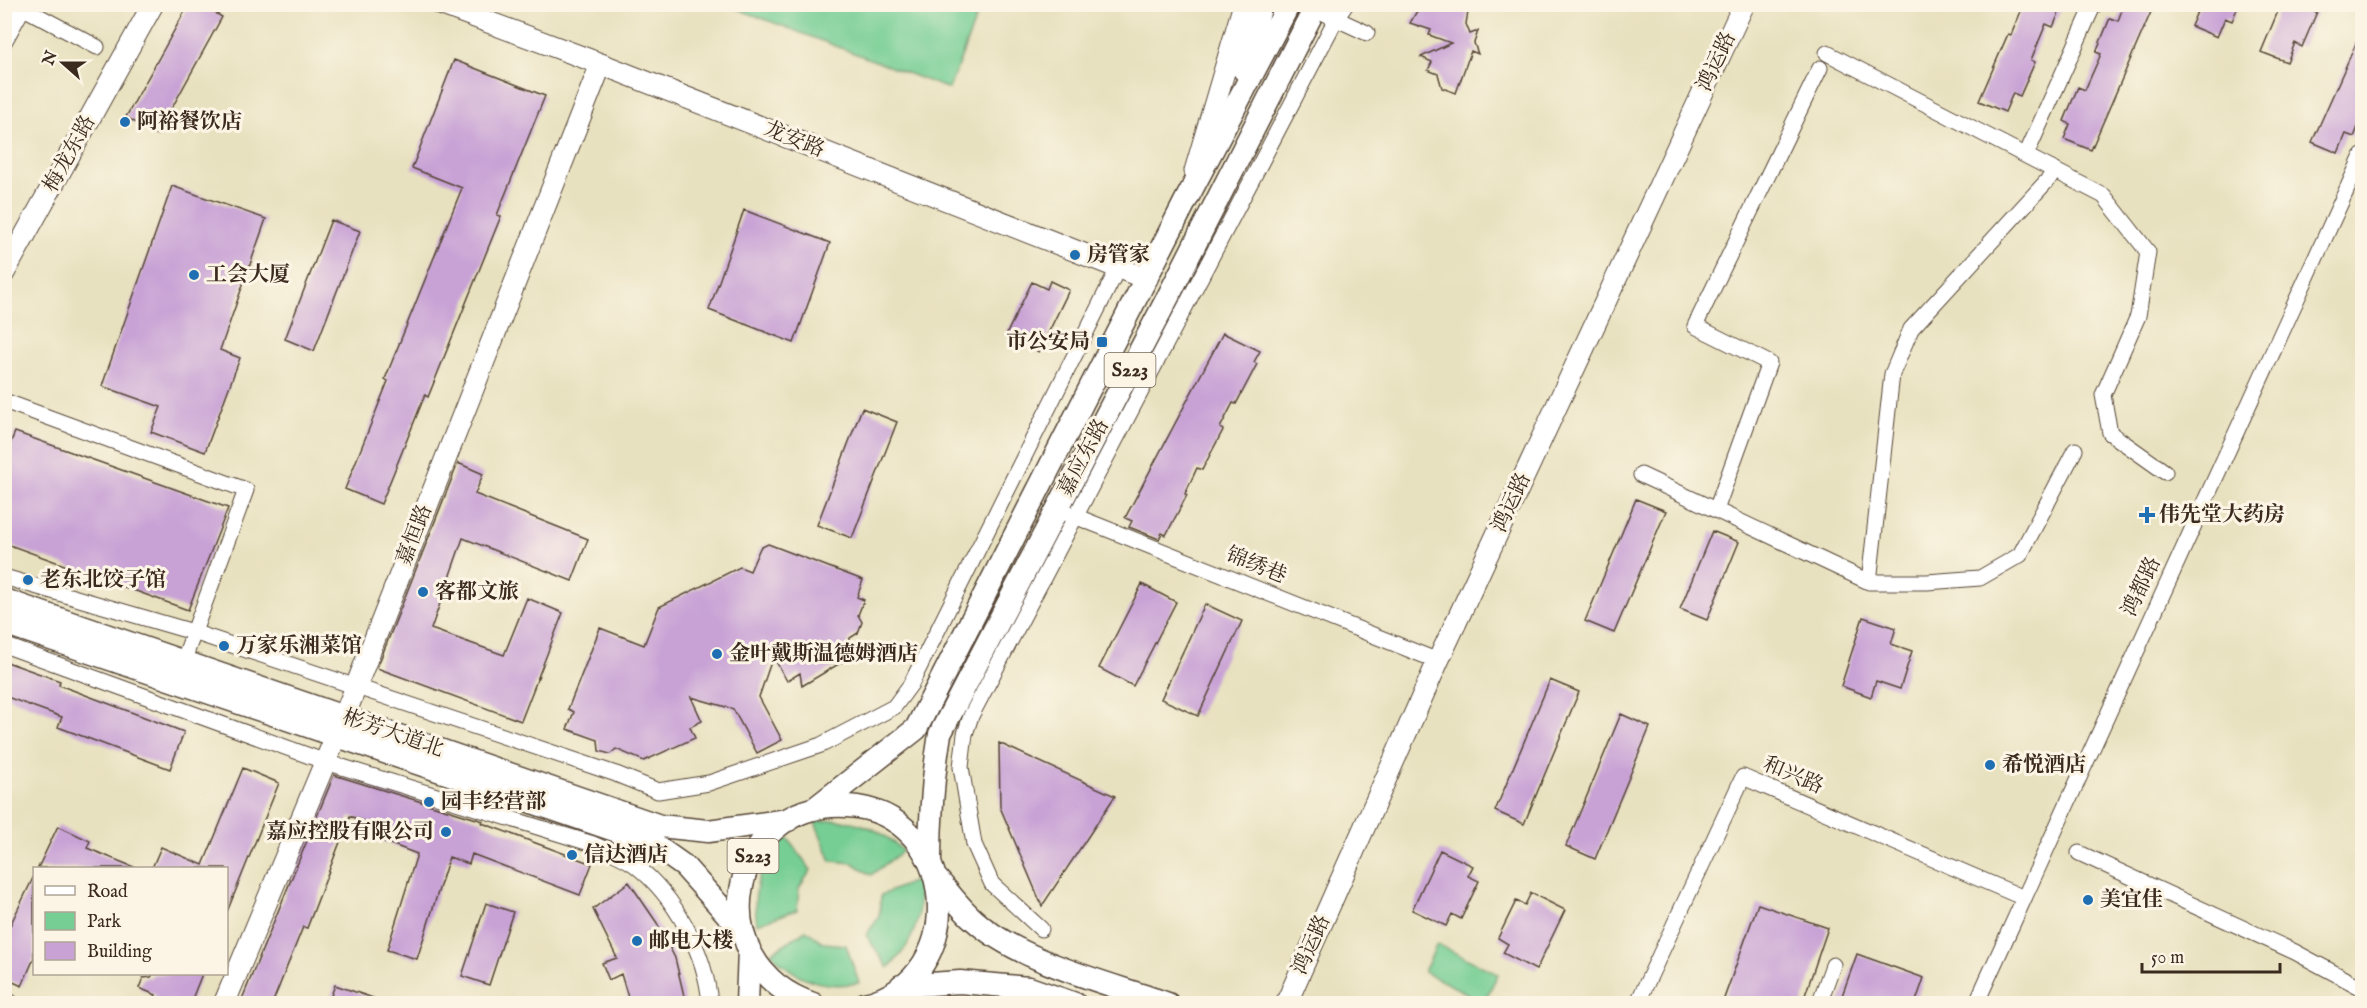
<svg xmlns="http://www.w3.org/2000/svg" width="2367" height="1008" viewBox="0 0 2367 1008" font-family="'IM FELL English','Noto Serif SC',serif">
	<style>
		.green { fill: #76ce94; stroke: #587c59; stroke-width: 1.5 }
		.building { fill: #c8a2d5 }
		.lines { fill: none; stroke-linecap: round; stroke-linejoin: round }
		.street-casing { stroke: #554536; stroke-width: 17 }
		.secondary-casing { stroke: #554536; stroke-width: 23 }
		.primary-casing { stroke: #554536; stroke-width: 25 }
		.street { stroke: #fff; stroke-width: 15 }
		.secondary { stroke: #fff; stroke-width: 21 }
		.primary { stroke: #fff; stroke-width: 22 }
		.poi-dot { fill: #1f6fb2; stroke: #fcf5e5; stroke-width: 2 }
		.labels { text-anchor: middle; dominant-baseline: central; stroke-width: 6; stroke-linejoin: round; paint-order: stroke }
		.shield { fill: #fcf5e5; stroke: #75675a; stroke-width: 1.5 }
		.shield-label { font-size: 20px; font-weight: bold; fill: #3b2a1e }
		.street-label { font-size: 21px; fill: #3b2a1e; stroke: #fcf5e5 }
		.poi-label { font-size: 21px; font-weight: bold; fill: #3b2a1e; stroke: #fcf5e5; text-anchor: start }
	</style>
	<rect width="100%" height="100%" fill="#fcf5e5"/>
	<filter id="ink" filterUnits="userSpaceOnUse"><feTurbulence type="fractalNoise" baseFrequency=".0167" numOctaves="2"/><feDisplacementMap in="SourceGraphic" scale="12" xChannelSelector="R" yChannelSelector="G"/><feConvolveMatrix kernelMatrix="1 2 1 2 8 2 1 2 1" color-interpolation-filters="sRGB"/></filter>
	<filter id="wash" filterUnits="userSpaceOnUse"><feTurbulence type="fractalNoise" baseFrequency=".008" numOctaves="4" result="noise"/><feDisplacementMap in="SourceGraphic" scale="24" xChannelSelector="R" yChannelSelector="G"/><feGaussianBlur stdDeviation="1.35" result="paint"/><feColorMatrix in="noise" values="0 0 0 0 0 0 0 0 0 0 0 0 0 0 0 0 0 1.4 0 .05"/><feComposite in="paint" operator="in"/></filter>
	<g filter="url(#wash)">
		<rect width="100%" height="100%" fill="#e8e1bf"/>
		<path class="green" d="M727,5H981L949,89Z
			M832,820C862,821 882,830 903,851L871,875L853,863L831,861L815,822Z
			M787,837L811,870L799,888L797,910L757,924C751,889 760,862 787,837Z
			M917,880C924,916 914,944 888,968L866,935L879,917L881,895Z
			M806,930L824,943L846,945L859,983C823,989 796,980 771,953Z
			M1437,944L1498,974L1484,1002L1424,972Z"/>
		<g id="blocks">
			<path class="building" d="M189,4H200L222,17L157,135L126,117Z
				M1421,4H1461L1468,12L1466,24L1470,34L1478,31L1474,43L1478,54L1471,51L1456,93L1442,88L1438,74L1428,70L1432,62L1421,57L1451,43L1429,35L1431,30L1410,23Z
				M2024,4H2063L2053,27L2046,24L2031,60L2035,62L2020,96L2013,93L2005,112L1979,101L2008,34L2011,35Z
				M2124,4H2133L2151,12L2091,150L2064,139L2070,124L2064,121L2078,87L2085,90L2101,54L2096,52L2110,18L2118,21Z
				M2193,4H2239L2232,21L2225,18L2217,37L2191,26L2199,7Z
				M2281,4H2312L2310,9L2317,12L2302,47L2295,43L2287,62L2261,52Z
				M2362,30V117L2354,137L2346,134L2338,153L2312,142Z
				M454,60L545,96L497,215L501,216L428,397L425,395L381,504L345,489L388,381L385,379L462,188L412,168Z
				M172,186L266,219L220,350L240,358L205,452L151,432L161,407L102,386Z
				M744,210L830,243L794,343L709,310Z
				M331,220L360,231L314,351L285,339Z
				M1050,281L1069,290L1039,352L1006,335L1032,282L1047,289Z
				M1223,333L1260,351L1254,362L1257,364L1236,404L1233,403L1220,428L1223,430L1202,470L1197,468L1185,494L1187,495L1166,535L1162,533L1159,539L1129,527L1132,521L1125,518Z
				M862,408L897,422L852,538L817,525Z
				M15,432L228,508L188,610L4,543V459Z
				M458,463L483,474L475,494L588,539L572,581L463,538L431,629L504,655L527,598L563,613L521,721L377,668Z
				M1636,499L1666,511L1614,633L1585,621Z
				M1712,531L1739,542L1707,620L1680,609Z
				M768,544L863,580L857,597L864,600L858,615L862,622L858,633L850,638L842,662L802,686L800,673L787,681L773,656L759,697L782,740L757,753L733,709L691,697L702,721L690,727L695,738L644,761L616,749L610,754L599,751L598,740L567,729L574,712L568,709L600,628L644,645L659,607L740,567L750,571L760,548Z
				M1142,584L1176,602L1133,686L1099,668Z
				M1205,604L1242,621L1198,716L1161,699Z
				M1863,617L1896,628L1891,644L1912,651L1900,689L1876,681L1871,697L1841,686Z
				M4,661L60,681L59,685L184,732L170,769L58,727L62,717L4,696Z
				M1550,680L1579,692L1524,824L1495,811Z
				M1621,714L1650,727L1595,859L1566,846Z
				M999,743L1115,796L1042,906L1000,807Z
				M243,768L279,783L227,912L226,868H152L161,847L203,865Z
				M334,775L483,821L482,823L592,864L580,895L472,854L469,864L449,857L417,959L387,950L417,854L380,840L384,829L350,816L307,928L303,927L272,1004H240Z
				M58,826L90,841L87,848L136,868H38Z
				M1440,850L1473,866L1468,876L1479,881L1461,919L1452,914L1446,926L1412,910Z
				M34,876V958L22,986L4,978V938Z
				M629,882L657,923L675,958L686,1004H630L621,974L609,980L602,963L617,958L593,909Z
				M1531,893L1565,910L1536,970L1503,953L1508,944L1498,938L1516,901L1525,905Z
				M486,903L513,912L489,985L462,976Z
				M1758,904L1828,928L1802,1004H1722Z
				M1857,954L1924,978L1915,1004H1839Z
				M153,974H202L190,1004H152L156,995L139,988L143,978L151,977Z
				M335,985L382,1001V1004H328Z"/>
		</g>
	</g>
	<g filter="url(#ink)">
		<use href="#blocks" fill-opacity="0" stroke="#554536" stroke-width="1.5"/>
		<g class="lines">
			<g class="street-casing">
				<path id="street" d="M16,4L97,47
					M1315,9L1367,33
					M4,42L23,8
					M1827,53L2104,196L2148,252L2138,316L2103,395L2110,433L2165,472
					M2026,155L2094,4
					M4,401L246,490L183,662
					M1641,475L1869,582H1927L1980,578L2020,555L2075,450
					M1716,510L1769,363L1695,326L1820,68
					M1067,513L1438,661
					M4,577L193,632L616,774L658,791L709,783L821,745L894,707L911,684L1118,268
					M1869,582L1892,374L1911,329L2056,171
					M4,645L326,762L593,844C606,850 623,856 635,865C675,896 706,953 710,1004
					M2079,853L2295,952L2362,988
					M1041,929L992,884L974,844L961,767L965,734L971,716L1336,19L1346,4
					M1637,1004L1743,777L2024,898
					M1819,1004L1833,965
					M1976,1004L2362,156"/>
			</g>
			<g class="secondary-casing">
				<path id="secondary" d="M440,4L601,64L1147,279
					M1195,171L1244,4
					M4,273L153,4
					M4,1002L8,1004
					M224,1004L344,717L601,64
					M1286,1004L1438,661L1744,4"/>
			</g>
			<g class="primary-casing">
				<path id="primary" d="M1244,70L1261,4
					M4,600L660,826L708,831L788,820
					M4,623L650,842L684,866L743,932
					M814,809L916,729L1185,202L1289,4
					M930,860C930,817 933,776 940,734L1169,295L1317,4
					M937,879C949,892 960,908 974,920C1020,962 1109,983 1168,1004
					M901,986L960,982L1029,988L1075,1004
					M747,1004L749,949
					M813,1004C696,965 728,799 847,806C959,812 973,979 865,1004"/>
			</g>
			<use href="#street" class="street"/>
			<use href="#secondary" class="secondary"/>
			<use href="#primary" class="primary"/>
		</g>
	</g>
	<g class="poi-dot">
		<circle cx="125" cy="122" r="6"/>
		<circle cx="1075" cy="255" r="6"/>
		<circle cx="194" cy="275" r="6"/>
		<rect x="1096" y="336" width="12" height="12" rx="3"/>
		<path d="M2144 506h6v6h6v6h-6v6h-6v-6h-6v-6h6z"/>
		<circle cx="28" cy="580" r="6"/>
		<circle cx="423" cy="592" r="6"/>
		<circle cx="224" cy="646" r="6"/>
		<circle cx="717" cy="654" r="6"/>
		<circle cx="1990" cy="765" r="6"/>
		<circle cx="429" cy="802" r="6"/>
		<circle cx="446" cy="832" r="6"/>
		<circle cx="572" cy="855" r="6"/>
		<circle cx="2088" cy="900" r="6"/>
		<circle cx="637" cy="941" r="6"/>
	</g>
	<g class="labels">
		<g class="shield">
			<rect x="1104.5" y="353" width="51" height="34" rx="4.5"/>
			<rect x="727.5" y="839" width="51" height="34" rx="4.5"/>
		</g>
		<g class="shield-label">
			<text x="1130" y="370">S223</text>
			<text x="753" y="856">S223</text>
		</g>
		<g class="street-label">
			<text transform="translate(1717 62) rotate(-65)">鸿运路</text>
			<text transform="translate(794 140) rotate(22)">龙安路</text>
			<text transform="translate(70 154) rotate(-61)">梅龙东路</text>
			<text transform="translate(1084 458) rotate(-62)">嘉应东路</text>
			<text transform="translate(1512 503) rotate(-65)">鸿运路</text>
			<text transform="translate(415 535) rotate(-69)">嘉恒路</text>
			<text transform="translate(1256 566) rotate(22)">锦绣巷</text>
			<text transform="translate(2142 587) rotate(-65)">鸿都路</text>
			<text transform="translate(393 734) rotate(19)">彬芳大道北</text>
			<text transform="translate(1793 776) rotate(23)">和兴路</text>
			<text transform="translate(1312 945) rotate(-66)">鸿运路</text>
		</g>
		<g class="poi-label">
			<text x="137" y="122">阿裕餐饮店</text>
			<text x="1087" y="255">房管家</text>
			<text x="206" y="275">工会大厦</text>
			<text x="1090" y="342" text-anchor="end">市公安局</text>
			<text x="2159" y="515">伟先堂大药房</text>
			<text x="40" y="580">老东北饺子馆</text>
			<text x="435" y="592">客都文旅</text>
			<text x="236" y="646">万家乐湘菜馆</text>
			<text x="729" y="654">金叶戴斯温德姆酒店</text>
			<text x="2002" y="765">希悦酒店</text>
			<text x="441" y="802">园丰经营部</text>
			<text x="434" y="832" text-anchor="end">嘉应控股有限公司</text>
			<text x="584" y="855">信达酒店</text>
			<text x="2100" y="900">美宜佳</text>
			<text x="649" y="941">邮电大楼</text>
		</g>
	</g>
	<rect width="2367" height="1008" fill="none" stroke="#fcf5e5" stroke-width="24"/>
	<rect x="33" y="867" width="195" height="108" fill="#fcf5e5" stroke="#afa495" stroke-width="1.5"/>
	<rect x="45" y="886" width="30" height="9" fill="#ffffff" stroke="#afa495" stroke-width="1.5"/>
	<text x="87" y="897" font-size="18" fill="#3b2a1e">Road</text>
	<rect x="45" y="912" width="30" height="18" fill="#76ce94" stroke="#afa495" stroke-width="1.5"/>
	<text x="87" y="927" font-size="18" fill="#3b2a1e">Park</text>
	<rect x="45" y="942" width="30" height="18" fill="#c8a2d5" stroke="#afa495" stroke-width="1.5"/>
	<text x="87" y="957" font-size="18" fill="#3b2a1e">Building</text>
	<g transform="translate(63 63) rotate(291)" stroke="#fcf5e5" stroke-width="4.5" paint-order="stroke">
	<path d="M0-4.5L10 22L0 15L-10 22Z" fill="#3b2a1e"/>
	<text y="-9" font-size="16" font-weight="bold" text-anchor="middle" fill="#3b2a1e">N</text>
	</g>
	<path d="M2142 963v9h138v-9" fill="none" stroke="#3b2a1e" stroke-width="3"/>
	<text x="2151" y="963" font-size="18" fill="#3b2a1e" stroke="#fcf5e5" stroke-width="4.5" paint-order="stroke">50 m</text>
</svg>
